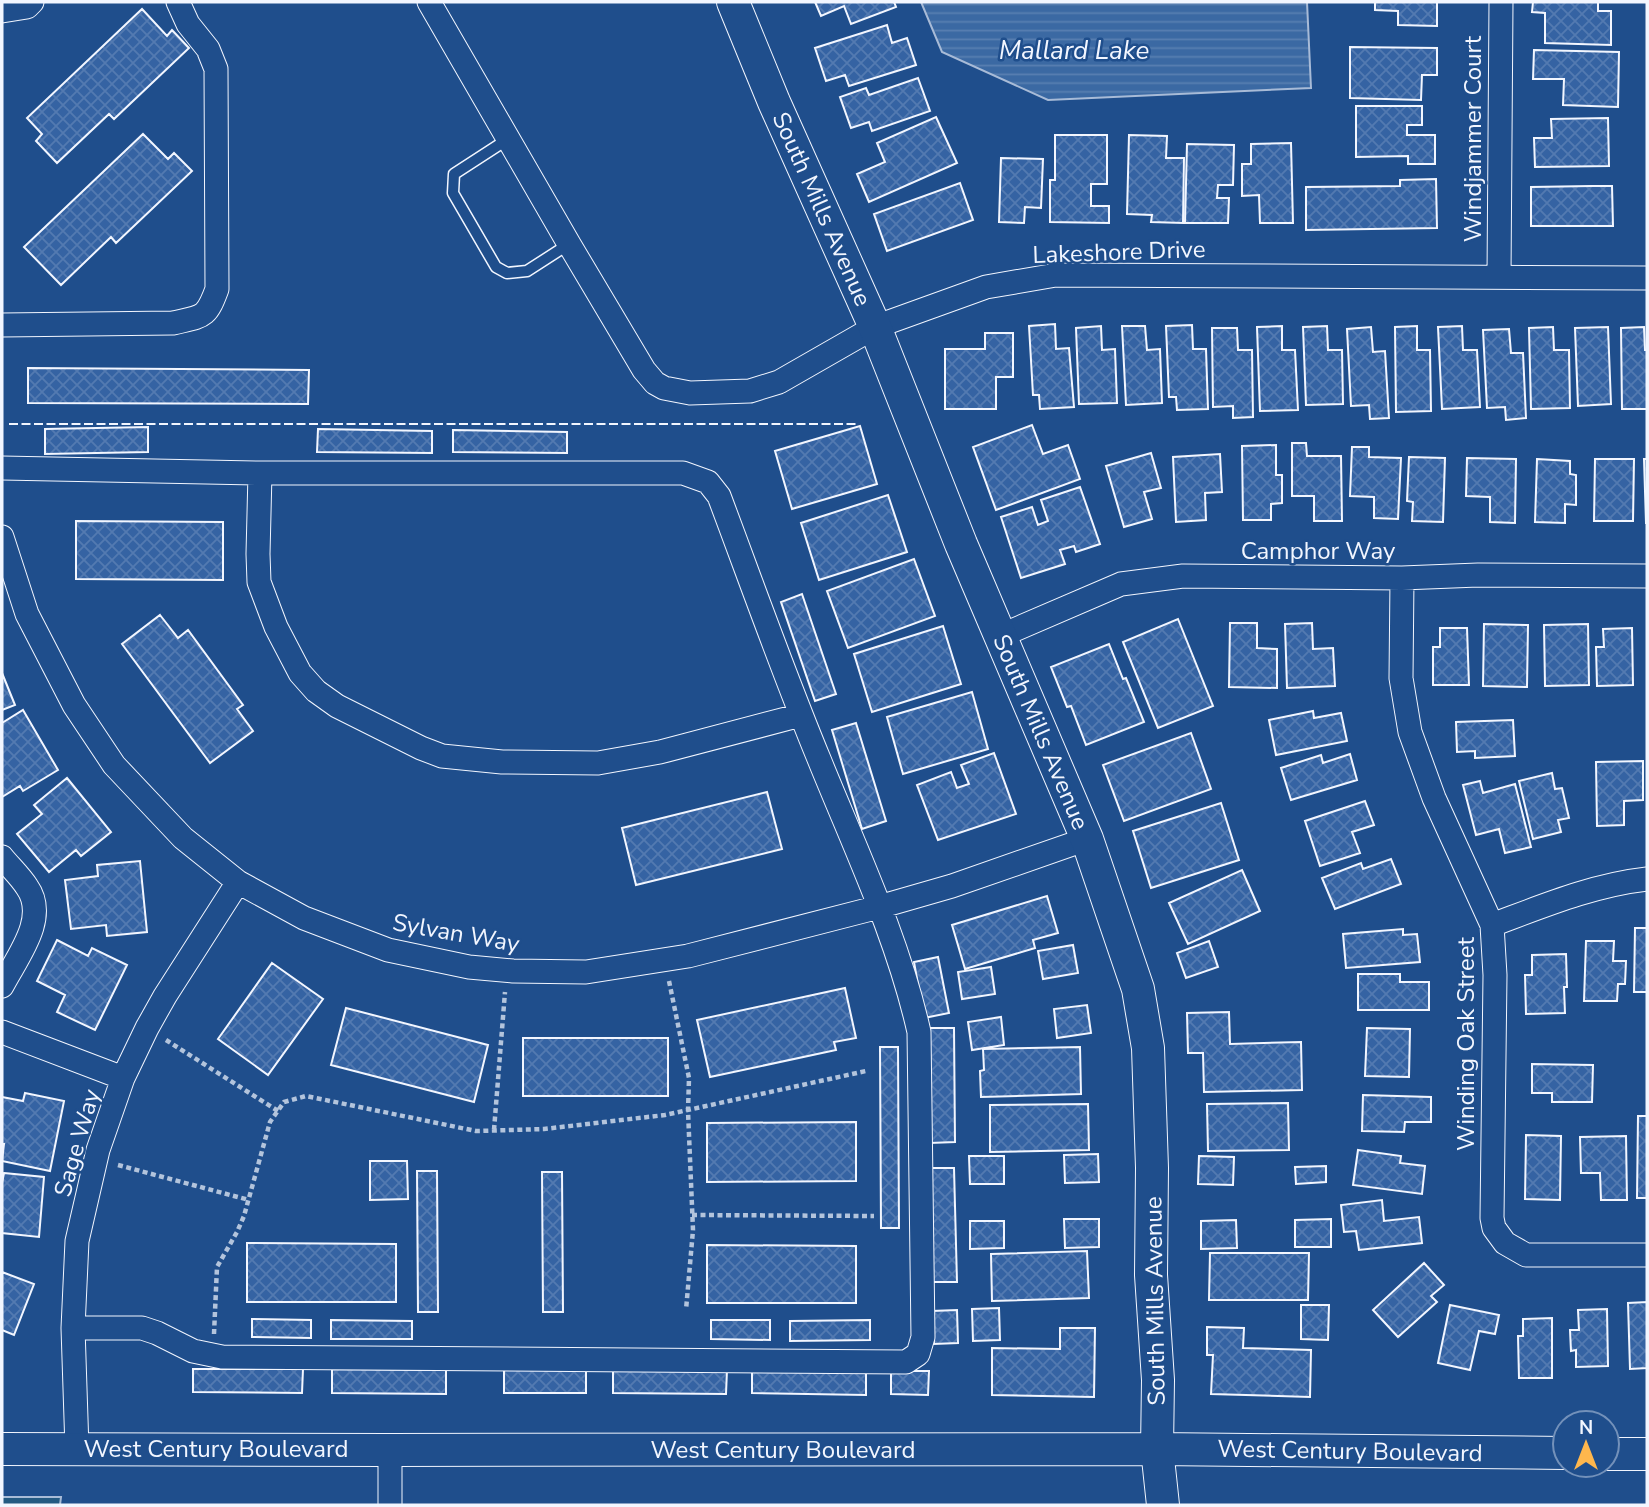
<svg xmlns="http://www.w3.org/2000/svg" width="1649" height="1507" viewBox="0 0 1649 1507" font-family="'Nunito Sans',sans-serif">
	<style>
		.park { fill: #245a82; stroke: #a8bbd7; stroke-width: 2 }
		.water { fill: url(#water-rules); stroke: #a8bbd7; stroke-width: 2 }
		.building { fill: url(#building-cross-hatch); stroke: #f2f6ff; stroke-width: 2 }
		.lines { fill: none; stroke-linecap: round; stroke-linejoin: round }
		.lane-casing { stroke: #f2f6ff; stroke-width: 13 }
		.street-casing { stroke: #f2f6ff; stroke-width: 25 }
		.secondary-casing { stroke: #f2f6ff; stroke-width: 34 }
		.path { stroke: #b3c4dc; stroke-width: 4.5; stroke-dasharray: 5 3.5; stroke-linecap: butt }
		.lane { stroke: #1f4e8c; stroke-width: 10 }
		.street { stroke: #1f4e8c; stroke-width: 23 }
		.secondary { stroke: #1f4e8c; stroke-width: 32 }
		.fence { stroke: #f2f6ff; stroke-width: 2; stroke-dasharray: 9 3.5; stroke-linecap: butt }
		.labels { text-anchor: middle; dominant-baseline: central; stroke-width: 5; stroke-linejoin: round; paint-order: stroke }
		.street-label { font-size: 24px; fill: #f2f6ff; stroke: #1f4e8c }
		.water-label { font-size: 26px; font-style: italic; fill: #f2f6ff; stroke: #1f4e8c }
	</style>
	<defs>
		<pattern id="water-rules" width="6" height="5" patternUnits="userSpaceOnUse" patternTransform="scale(1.75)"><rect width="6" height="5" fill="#3b69a3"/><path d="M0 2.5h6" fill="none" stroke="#587fb1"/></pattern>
		<pattern id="building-cross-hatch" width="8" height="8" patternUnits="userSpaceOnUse" patternTransform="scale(1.75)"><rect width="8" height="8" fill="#3563a3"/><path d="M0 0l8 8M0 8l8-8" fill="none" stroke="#537ab1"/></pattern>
	</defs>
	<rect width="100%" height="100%" fill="#1f4e8c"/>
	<path class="park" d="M2,1497H61L60,1505H2Z"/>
	<path class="water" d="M921,2H1307L1311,88L1048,100L942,52Z"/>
	<path class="building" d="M815,2H894L896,7L851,24L844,6L821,16Z
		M1375,2H1437V26L1398,25V11L1375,10Z
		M1533,2H1598V11H1611V45L1545,43V13L1532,12Z
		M142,9L167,36L172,30L189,48L114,119L109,114L57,163L36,141L42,134L27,118Z
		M887,25L892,43L907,38L916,65L849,86L845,75L826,81L815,48Z
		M1350,47L1437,48V75H1422L1421,100L1350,98Z
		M1534,50L1619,52L1618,107L1563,105L1564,79H1533Z
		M918,78L930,111L872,131L869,122L851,128L840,97L866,88L869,95Z
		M1356,106H1422V125H1407V135H1435V164H1408V156L1356,157Z
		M936,117L957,163L869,202L857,174L885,162L877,143Z
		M1608,118L1609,166L1535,167L1534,138H1552L1551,119Z
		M143,134L168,159L174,153L192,171L116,243L111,237L61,285L24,247Z
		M1055,135H1107V184H1091V206H1109V223L1050,222V180H1055Z
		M1129,135L1167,136L1166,158H1184L1183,223L1151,222L1152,215L1127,214Z
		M1291,143L1293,223H1260L1259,195L1242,196V164H1251V144Z
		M1187,144L1234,145L1233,185H1218L1217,198H1229L1228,223H1185Z
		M1001,158L1043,159L1041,208L1025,207L1024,223L999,222Z
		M1436,179L1437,228L1306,230V187L1400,186V180Z
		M960,183L973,220L887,251L874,214Z
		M1591,186H1612L1613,226H1531V187Z
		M1055,324L1056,349L1069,348L1074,407L1040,409L1039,395H1033L1029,326Z
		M1192,325L1193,349H1206L1208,409L1177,410L1176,397H1169L1166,326Z
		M1101,326L1102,350L1115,349L1117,403L1079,404L1076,328Z
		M1122,326H1145L1147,350L1160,349L1162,403L1126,405Z
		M1282,326V350H1295L1298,410L1260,411L1257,327Z
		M1327,326L1328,350H1342L1343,404L1306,405L1303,327Z
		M1417,326V350H1430L1431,411L1396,412L1395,327Z
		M1462,326L1463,350H1477L1480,407L1442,409L1438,327Z
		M1371,327L1373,352L1385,351L1389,418L1370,419L1369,405L1351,406L1347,329Z
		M1553,327L1554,350H1569L1570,408L1531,409L1529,328Z
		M1608,327L1611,404L1578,406L1575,328Z
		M1644,327L1645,350H1647V409H1622L1621,328Z
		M1212,328H1237L1238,350H1252L1253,417L1233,418V406L1213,407Z
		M1509,329L1511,353H1523L1526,418L1506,420L1505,407L1487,408L1483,330Z
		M985,333H1013V377H996V409H945V349H985Z
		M28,368L309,370L308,404L28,403Z
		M1032,425L1043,454L1068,445L1080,479L996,510L973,447Z
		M860,426L877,484L792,509L775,451Z
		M148,427V452L45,454V429Z
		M318,429L432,431V453L317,452Z
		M453,430L567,432V453L453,452Z
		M1292,443H1306L1307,456H1341L1342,521H1314V496H1292Z
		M1276,445V475H1282V503L1271,504V520H1243L1242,446Z
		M1352,447H1369V457L1401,458L1398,519L1374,518V497L1350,496Z
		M1151,453L1161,488L1144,492L1152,519L1124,527L1106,466Z
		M1220,454L1222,492L1205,493L1206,520L1176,522L1173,457Z
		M1409,457L1445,458L1443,522L1412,521L1413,502L1407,501Z
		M1467,458L1516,459L1515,523L1490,522V497L1466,496Z
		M1537,459L1570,461V474L1576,475V505L1565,504V523L1535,522Z
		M1595,459H1634L1633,521H1594Z
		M1644,459H1647V523H1646Z
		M1080,487L1100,544L1076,552L1074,546L1060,550L1065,564L1021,578L1001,517L1032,507L1038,525L1048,521L1041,500Z
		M888,495L907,552L819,580L801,523Z
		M76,521L223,522V580L76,579Z
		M914,559L935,616L848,648L827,591Z
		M802,594L836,694L815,701L781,602Z
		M160,615L178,638L188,630L243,705L237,709L253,731L210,763L122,644Z
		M1178,619L1213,706L1158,728L1123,642Z
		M1230,623H1257V648L1277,649V688L1229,687Z
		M1312,623L1313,649L1333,648L1335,686L1287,688L1285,624Z
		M1484,624L1528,625L1527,687L1483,686Z
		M1588,624L1589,685L1545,686L1544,625Z
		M943,626L961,684L872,712L854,654Z
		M1440,628H1467L1469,685H1433V647H1440Z
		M1632,628L1633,685L1597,686L1596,647H1604L1603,629Z
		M1109,644L1123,679L1126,678L1144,722L1086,745L1071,706L1067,707L1051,667Z
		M2,673L15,705L2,710Z
		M972,692L988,749L903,774L887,717Z
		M23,710L58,770L23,791L20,786L2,797V723Z
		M1313,711L1314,718L1341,713L1347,741L1276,755L1269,720Z
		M1513,720L1515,756L1475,758V751L1457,752L1456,722Z
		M856,723L886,821L862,829L832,730Z
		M1191,733L1211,789L1124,821L1103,765Z
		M994,753L1016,814L938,840L917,785L951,772L957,788L969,784L961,765Z
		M1350,754L1357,780L1291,800L1281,768L1321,755L1323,763Z
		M1643,761V800L1624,801V825L1597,826L1596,762Z
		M1552,773L1555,789L1562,788L1569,818L1558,820L1561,832L1533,839L1519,781Z
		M67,778L111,832L81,856L76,850L49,872L17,834L42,814L34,805Z
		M1480,781L1483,793L1515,784L1531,847L1505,853L1499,829L1476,835L1463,785Z
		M767,792L782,849L636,885L622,828Z
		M1365,801L1374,825L1352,832L1360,853L1320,866L1305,821Z
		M1221,803L1239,860L1151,888L1133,831Z
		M1391,859L1401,884L1335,909L1322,878L1361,863L1363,869Z
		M140,861L147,932L107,936L106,925L71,929L65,880L98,876L97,865Z
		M1242,870L1260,911L1188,944L1169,903Z
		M1047,896L1058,933L1033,940L1035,948L965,969L952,925Z
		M1635,928H1647V992H1634Z
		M1403,929V935L1417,934L1420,962L1346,968L1343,934Z
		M57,940L88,956L92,948L127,965L95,1030L57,1012L65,995L37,981Z
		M1209,941L1218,967L1186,978L1177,953Z
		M1586,941H1614L1613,961H1626L1625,984H1618L1617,1001H1584Z
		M1073,945L1078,973L1043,979L1038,951Z
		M1566,954L1567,987H1564L1565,1013L1526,1014L1525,975H1532V955Z
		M938,957L949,1013L924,1018L914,962Z
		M272,963L323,999L268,1075L218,1039Z
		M991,967L995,994L962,999L958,972Z
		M1358,974H1400V982H1429V1010H1358Z
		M845,988L856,1038L834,1042L836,1050L710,1077L697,1020Z
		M1087,1005L1091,1033L1057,1038L1054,1009Z
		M346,1008L488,1045L474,1102L331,1065Z
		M1229,1012L1230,1044L1301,1042L1302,1090L1204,1092L1203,1053H1188L1187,1013Z
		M1001,1017L1004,1045L972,1050L968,1022Z
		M928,1028H954L955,1142L930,1143Z
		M1367,1028L1410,1029L1409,1077L1365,1076Z
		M523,1038H668V1096H523Z
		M880,1047H898L899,1228H881Z
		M1080,1047L1081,1094L981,1097L980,1071L984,1070L983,1049Z
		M1532,1064L1593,1065L1592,1102H1552V1093H1532Z
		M25,1093L64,1101L50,1171L2,1161L4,1144H2V1097L23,1101Z
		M1363,1095L1431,1097V1122H1405L1404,1132L1362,1131Z
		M1288,1103L1289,1150L1208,1151L1207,1104Z
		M1088,1104L1089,1150L990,1152V1105Z
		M1638,1116H1647V1198H1637Z
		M856,1122V1181L707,1182V1123Z
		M1526,1135L1561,1136L1560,1200L1525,1199Z
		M1626,1136L1627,1200H1601L1600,1173H1581L1580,1137Z
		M1358,1150L1401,1156L1400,1163L1425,1166L1422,1194L1353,1185Z
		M1098,1154L1099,1182L1065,1183L1064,1155Z
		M969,1156H1004V1184H970Z
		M1199,1156L1234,1157L1233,1185L1198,1184Z
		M370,1161H407L408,1199L370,1200Z
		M1326,1166V1182L1296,1184L1295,1167Z
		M931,1168H954L957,1282H933Z
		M417,1171H437L438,1312H418Z
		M542,1172H562L563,1312H543Z
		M4,1173L44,1177L39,1237L2,1233V1183Z
		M1382,1200L1384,1221L1419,1217L1422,1243L1359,1250L1356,1231L1344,1232L1341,1205Z
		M1064,1219H1099V1247L1065,1248Z
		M1331,1219V1247H1295V1220Z
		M1236,1220L1237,1248L1201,1249V1221Z
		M970,1221H1004V1248L970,1249Z
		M247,1243L396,1244V1302H247Z
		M707,1245L856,1246V1303H707Z
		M1087,1251L1089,1298L992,1301L991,1254Z
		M1210,1253H1309L1308,1300H1209Z
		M1424,1263L1444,1285L1431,1296L1437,1302L1398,1337L1373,1310Z
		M2,1272L34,1284L14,1335L2,1330Z
		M1647,1302V1368L1630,1369L1628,1303Z
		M1301,1305H1329L1328,1340L1301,1339Z
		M1450,1305L1499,1315L1495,1334L1479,1331L1470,1370L1438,1363Z
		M999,1308L1000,1340L973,1341L972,1309Z
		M1607,1309L1608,1366L1576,1367V1350L1571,1351L1570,1330H1579L1578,1310Z
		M957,1310L958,1343L934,1344L932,1311Z
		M1552,1318V1378H1519L1518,1336H1523V1319Z
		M252,1319L311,1320V1338L252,1337Z
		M331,1320L412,1321V1339H331Z
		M711,1320H770V1340L711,1339Z
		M870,1320V1340L790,1341V1321Z
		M1207,1327L1244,1328L1243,1348L1311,1350L1310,1397L1211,1394L1213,1355H1207Z
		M1060,1328H1095L1094,1397L992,1395V1348L1060,1349Z
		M193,1369H303L302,1393L193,1392Z
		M332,1369L446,1370V1394L332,1393Z
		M613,1369L727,1370L726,1394L613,1393Z
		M504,1370H586V1393H504Z
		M752,1370L866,1372V1395L752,1393Z
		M891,1371H929L928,1395L891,1394Z"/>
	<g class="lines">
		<g class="lane-casing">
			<path id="lane" d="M508,139L454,174L453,193L496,267L507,273L527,271L569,244"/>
		</g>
		<g class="street-casing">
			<path id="street" d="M429,2L569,244L644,370L655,383L664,388L690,393L750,391L779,382L875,327L986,287L1056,275L1647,278
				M2,11L27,7L32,2
				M1499,277L1501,2
				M2,325L173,323C203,316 206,319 217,289L216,69L208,49L188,24L178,2
				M2,468L260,473H683L708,482L719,496C752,584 783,672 819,759C855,848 898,938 919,1032L923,1337L918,1354L906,1362L222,1357L193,1351L157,1333L142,1328H73
				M260,473L258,554L259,582L276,627L300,673L316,691L337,706L421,748L442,756L502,762L598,763L660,752L801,715
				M2,537L27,614L74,705L114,765L183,838L238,882L304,918L388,950L469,967L513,971L586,972L688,956L879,907L952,886L1087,839
				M1402,578L1401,678L1410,732L1434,798L1492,925L1495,975L1492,1218L1494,1228L1505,1243L1526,1255H1647
				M1000,636L1121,584L1183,576L1402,578L1478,575L1647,576
				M2,857C10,867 20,876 27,887C49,918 17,957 2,986
				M1492,925C1543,906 1593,885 1647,879
				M2,1032L123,1078
				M77,1449L73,1328L77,1241L98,1150L123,1078L147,1028L165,996L238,882
				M390,1505V1450"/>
		</g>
		<g class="secondary-casing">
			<path id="secondary" d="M733,2L774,102L875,327L961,544L1087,839L1138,989L1148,1048L1152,1168L1151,1275L1158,1380L1157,1449L1163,1505
				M2,1449L390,1450L1157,1449L1565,1453
				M1607,1454H1647"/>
		</g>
		<path class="path" d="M669,981L689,1078L688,1111L693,1230L686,1310
			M166,1040L278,1111
			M494,1130L505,992
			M118,1165L249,1200
			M692,1215L874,1216
			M214,1334L217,1267L237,1232L244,1216L270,1122L284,1102L306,1096L476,1131L544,1129L665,1115L866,1071"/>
		<use href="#lane" class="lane"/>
		<use href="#street" class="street"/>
		<use href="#secondary" class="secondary"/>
		<path class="fence" d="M9,424H856"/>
	</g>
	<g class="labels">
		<g class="street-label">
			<text transform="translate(1473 139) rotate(-90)">Windjammer Court</text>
			<text transform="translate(822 209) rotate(66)">South Mills Avenue</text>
			<text transform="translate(1119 252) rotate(-2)">Lakeshore Drive</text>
			<text x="1318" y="551">Camphor Way</text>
			<text transform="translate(1041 732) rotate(67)">South Mills Avenue</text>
			<text transform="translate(456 933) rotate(10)">Sylvan Way</text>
			<text transform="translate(1466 1044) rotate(-90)">Winding Oak Street</text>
			<text transform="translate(77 1143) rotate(-74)">Sage Way</text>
			<text transform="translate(1155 1301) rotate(-91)">South Mills Avenue</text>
			<text x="216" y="1449">West Century Boulevard</text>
			<text x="783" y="1450">West Century Boulevard</text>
			<text transform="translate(1350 1451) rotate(1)">West Century Boulevard</text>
		</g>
		<g class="water-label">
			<text x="1074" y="50">Mallard Lake</text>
		</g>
	</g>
	<rect width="1649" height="1507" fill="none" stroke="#f2f6ff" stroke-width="7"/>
	<g transform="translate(1586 1444)"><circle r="33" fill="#1f4e8c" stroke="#7391ba" stroke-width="2"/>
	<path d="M0-5L12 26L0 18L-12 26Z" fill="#ffb74d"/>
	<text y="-10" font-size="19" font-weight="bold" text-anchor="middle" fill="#f2f6ff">N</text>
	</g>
</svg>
